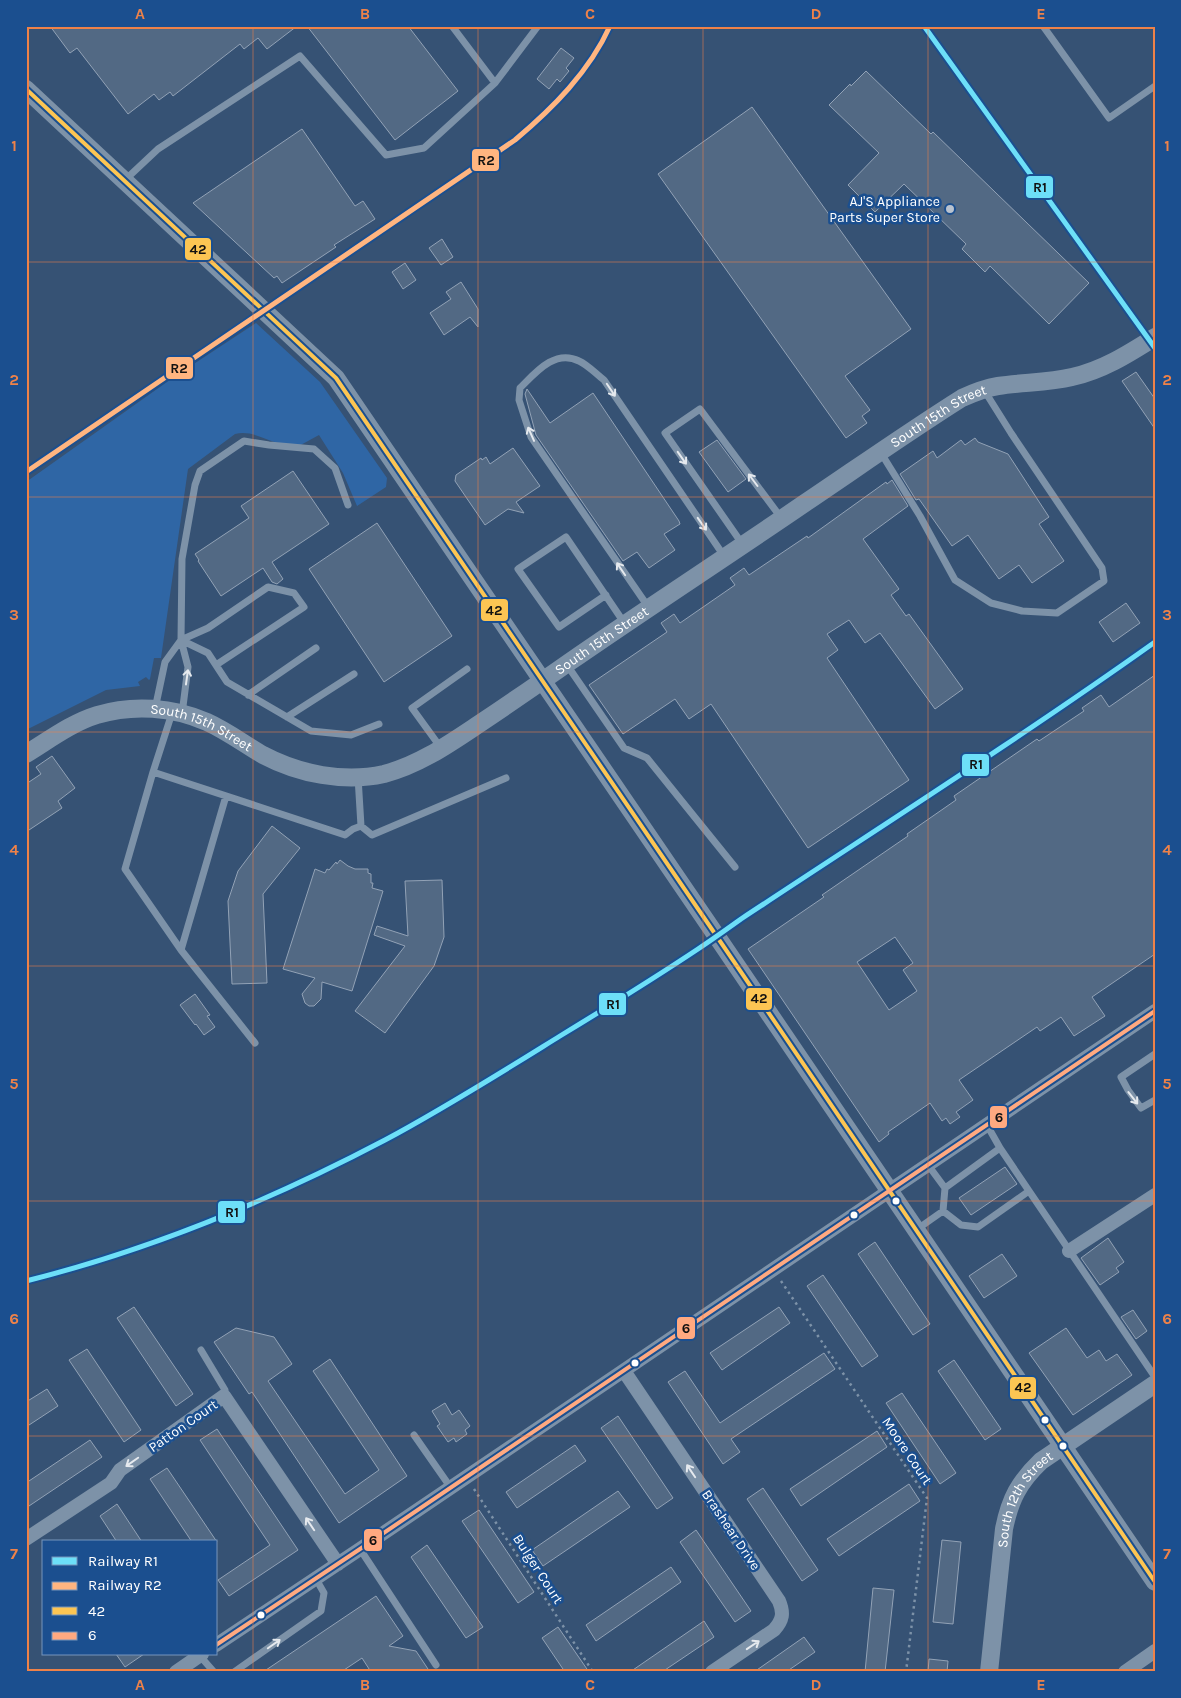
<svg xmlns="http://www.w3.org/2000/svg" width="1181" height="1698" viewBox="0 0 1181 1698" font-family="Karla,sans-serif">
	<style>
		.green { fill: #2f66a5 }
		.building { fill: #526984; stroke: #92a2b6; fill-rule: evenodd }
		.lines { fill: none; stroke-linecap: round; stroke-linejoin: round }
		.path { stroke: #7d92a8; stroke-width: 2.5; stroke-dasharray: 2.5 4; stroke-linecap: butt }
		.service { stroke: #7d92a8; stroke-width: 7 }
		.minor { stroke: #7d92a8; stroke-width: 14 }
		.tertiary { stroke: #7d92a8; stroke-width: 18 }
		.bus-1-casing { stroke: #1b4f8f; stroke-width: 8 }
		.bus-2-casing { stroke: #1b4f8f; stroke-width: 8 }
		.bus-1 { stroke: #fcc553; stroke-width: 4 }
		.bus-2 { stroke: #ffa980; stroke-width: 4 }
		.rail-1-casing { stroke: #1b4f8f; stroke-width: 9 }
		.rail-2-casing { stroke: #1b4f8f; stroke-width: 9 }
		.rail-1 { stroke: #6ddff8; stroke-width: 5 }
		.rail-2 { stroke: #ffb580; stroke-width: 5 }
		.oneway { stroke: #e5e9ee }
		.grid { fill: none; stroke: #ee8249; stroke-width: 1; stroke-opacity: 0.55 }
		.poi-dot { fill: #b9c2ce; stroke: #1b4f8f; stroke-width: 2 }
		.bus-dot { fill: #fff; stroke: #1b4f8f; stroke-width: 2 }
		.labels { text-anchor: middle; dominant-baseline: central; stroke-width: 5; stroke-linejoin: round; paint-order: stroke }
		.poi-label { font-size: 14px; fill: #fff; stroke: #1b4f8f; text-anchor: end }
		.street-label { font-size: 14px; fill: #fff; stroke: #1b4f8f }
		.line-badge { stroke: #1b4f8f; stroke-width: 2 }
		.pale-badge-label { font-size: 14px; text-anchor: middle; font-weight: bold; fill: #111 }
		.neatline { fill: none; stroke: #ee8249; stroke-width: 2 }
		.grid-label { font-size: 16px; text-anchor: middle; font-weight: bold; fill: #ee8249 }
	</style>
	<rect width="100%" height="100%" fill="#365274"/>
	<path class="green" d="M256,323L320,382L387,478L386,487L357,506L343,473L319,435L297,447C291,446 284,445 278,443C264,439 250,430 235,434L188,469L161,658H154L150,679L149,680L146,677L138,682L140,686L106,690L26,730V482L174,377Z"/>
	<path class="building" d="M50,26H297L267,49L258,38L244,49L240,44L173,96L170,92L159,100L154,94L128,114L77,48L70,53Z
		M307,26H408L458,91L395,140Z
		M561,48L574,58L566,68L569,71L560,82L557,79L549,89L537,79Z
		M866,71L931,134L933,132L1089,283L1049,324L990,266L985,272L962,249L966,244L904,184L875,212L848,185L879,153L829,105L850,84L851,86Z
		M752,107L911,329L845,376L870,410L862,416L867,423L846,438L658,174Z
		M302,129L355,206L363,201L375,219L334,245L336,247L282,283L277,276L274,278L193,203Z
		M442,239L453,257L441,265L429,248Z
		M405,263L416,280L403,289L392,272Z
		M461,282L478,309V327L470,317L444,335L430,313L451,299L446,292Z
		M1136,372L1155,399V429L1122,381Z
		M527,389L550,423L593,393L679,521L680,524L664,534L675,550L649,568L637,552L623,561L536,435L525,394Z
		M975,438L978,442L1008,454L1049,517L1039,524L1064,561L1032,583L1019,565L999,579L968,535L952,546L919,499L916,500L900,474L933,451L937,458L961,440L965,445Z
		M717,440L746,479L728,492L699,452Z
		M513,448L540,486L516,502L524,513L508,509L485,525L455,481L456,475L481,458L482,460L486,457L490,464Z
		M293,471L329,524L272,562L283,579L277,584L272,582L263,568L221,596L198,561L199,560L195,554L249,518L241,506Z
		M892,480L908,506L863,539L899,589L891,595L906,616L909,614L963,689L935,709L880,633L865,643L849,620L827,634L838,650L827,658L909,780L808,848L711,704L689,719L675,699L623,734L589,685L667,632L661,623L674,614L680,623L735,585L730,578L744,568L749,575L807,536L808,538L886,482L887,484Z
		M377,523L452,636L384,682L309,569Z
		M1126,603L1140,623L1113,642L1099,622Z
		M1155,675V954L1092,997L1105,1016L1074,1036L1061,1017L1040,1031L1037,1027L959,1080L973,1100L956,1112L960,1117L950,1124L946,1118L942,1121L930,1103L888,1132L889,1134L879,1142L748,949L824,897L822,895L908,836L907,834L956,800L954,796L1037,739L1039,741L1084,711L1082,708L1101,695L1109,707ZM895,937L913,963L903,970L917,991L889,1010L857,962Z
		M52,756L75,788L58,801L62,808L26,832V784L41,774L36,767Z
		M272,826L300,848L263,894L267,983L232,984L228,901L238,871Z
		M340,860L348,866L355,869H368V873L371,874V883H373L372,888L383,891L352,991L322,982L321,999L314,1006H309L305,1003L302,994L315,978L283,969L315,869L325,873L327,869L329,870L336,862L337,864Z
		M442,880L444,937L434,966L385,1033L355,1011L405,946L374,935L377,926L408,936L405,881Z
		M195,994L210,1015L207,1016L215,1027L204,1035L196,1024L195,1025L180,1005Z
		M1005,1167L1017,1184L971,1215L959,1198Z
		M1108,1238L1124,1262L1116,1268L1119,1272L1100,1285L1081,1258Z
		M875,1242L930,1324L913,1335L858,1254Z
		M1002,1254L1017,1276L984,1298L969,1276Z
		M823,1275L878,1356L862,1367L807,1286Z
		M134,1307L193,1394L176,1406L117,1318Z
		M779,1307L790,1323L722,1370L710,1353Z
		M1133,1310L1147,1331L1136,1339L1121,1317Z
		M236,1328L274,1337L292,1364L268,1381L345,1494L379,1470L313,1371L330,1359L407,1476L339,1523L252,1392L249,1394L214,1342Z
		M1066,1328L1087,1358L1099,1350L1106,1361L1117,1354L1132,1375L1073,1415L1029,1353Z
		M87,1349L141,1430L124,1442L69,1360Z
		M824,1353L835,1369L731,1439L740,1452L723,1464L668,1382L685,1371L720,1423Z
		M954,1360L1001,1429L985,1440L938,1371Z
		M47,1389L58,1406L26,1427V1402Z
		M902,1393L956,1473L940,1484L886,1403Z
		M445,1403L452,1415L459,1410L470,1426L465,1430L467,1434L456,1442L454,1438L448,1442L437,1426L440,1424L432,1411Z
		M618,1416L673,1498L657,1509L601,1428Z
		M217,1429L298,1550L229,1596L218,1580L270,1545L200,1440Z
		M877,1431L887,1447L801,1506L790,1489Z
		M90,1440L102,1457L26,1508V1483Z
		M575,1445L586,1461L517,1508L506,1492Z
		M167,1468L217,1542H192L150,1479Z
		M909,1484L920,1501L839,1556L827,1539Z
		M763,1488L818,1570L802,1581L747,1499Z
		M618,1491L630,1507L543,1566L532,1550Z
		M117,1504L142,1542H117L100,1516Z
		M479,1510L534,1592L518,1603L462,1521Z
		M696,1530L751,1611L735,1622L680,1542Z
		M942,1540L961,1542L953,1624L933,1622Z
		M427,1545L483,1627L466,1638L411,1557Z
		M671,1567L681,1582L596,1641L586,1625Z
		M873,1588L894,1590L885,1672H865Z
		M376,1596L403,1636L389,1646L416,1651L430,1672H371L362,1658L341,1672H263Z
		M704,1621L714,1637L662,1672H630Z
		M558,1627L589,1672H565L542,1638Z
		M804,1637L815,1652L786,1672H754Z
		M116,1654H144L125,1667Z
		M929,1659L948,1661L947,1672H928Z"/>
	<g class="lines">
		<path class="path" d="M781,1281L927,1498L906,1672
			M474,1489L593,1672"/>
		<path class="service" d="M452,26L495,83
			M1043,26L1109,118L1155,86
			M125,180L158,149L300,56L386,155L424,148L495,83L538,26
			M881,453L920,516L955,580L991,603L1022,611L1057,613L1104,581L1102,568L1011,433L984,390
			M743,545L665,433L700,409L782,519
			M606,595L559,627L518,569L566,537L625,624
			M649,608L531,437L519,400L520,388C536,372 555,349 579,361C588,365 596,374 604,380L724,556
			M181,640L208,653L227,682L311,731L351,735L379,724
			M567,665L624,748L647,758L735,867
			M248,695L316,648
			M155,709L165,662L181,640L208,628L268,587L294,593L304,607L216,665
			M182,714L188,667L181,640L182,559L195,485L200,471L244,441L269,445L314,449L335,468L348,505
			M287,717L354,674
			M441,748L412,708L467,669
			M153,772L172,713
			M226,796L181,950L125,869L153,772L345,835L353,829L361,826L358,777
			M361,826L372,835L506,778
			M181,950L255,1043
			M1155,1054L1121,1077L1128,1090L1141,1108L1155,1100
			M987,1125L1000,1148L1155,1377
			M928,1165L945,1188
			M943,1211L945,1188L1000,1148
			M916,1230L943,1211L961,1225L978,1227L1029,1191
			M201,1350L225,1390L224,1396
			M414,1435L451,1488
			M360,1549L436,1665
			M200,1656L214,1672
			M234,1672L321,1611L324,1593L316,1579"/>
		<path class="minor" d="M1069,1251L1155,1195
			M624,1371L779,1601C784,1613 783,1620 774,1630L712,1672
			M26,1539L111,1483L120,1470L224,1396L338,1564
			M216,1645L360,1549L1155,1011
			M176,1672L202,1654
			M1125,1672L1155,1651"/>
		<g class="tertiary">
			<path d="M26,89L336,378L724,947L1155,1582"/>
			<path id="s1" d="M26,754C49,740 71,723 97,715C133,704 173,707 207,722C227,731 244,744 263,755C299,774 344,783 384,774C419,765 449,744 479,724C509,704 538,684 568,663C646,609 726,557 805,503C857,468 908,432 962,398C973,393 986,388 998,386C1023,382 1048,383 1072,377C1103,370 1128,354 1155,337"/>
			<path id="s2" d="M989,1672L1004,1529C1010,1499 1019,1482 1041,1461L1155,1384"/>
		</g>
		<g class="bus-1-casing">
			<path id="bus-1" d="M26,89L336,378L724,947L1155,1582"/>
		</g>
		<g class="bus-2-casing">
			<path id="bus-2" d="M216,1645L360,1549L1155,1011"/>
		</g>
		<use href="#bus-1" class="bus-1"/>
		<use href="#bus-2" class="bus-2"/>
		<g class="rail-1-casing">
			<path id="rail-1" d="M924,26L1155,348
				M26,1281C150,1250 273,1199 385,1140C445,1108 502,1072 560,1036C606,1008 653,979 698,949C713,939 727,929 741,919C880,827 1020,738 1155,642"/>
		</g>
		<g class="rail-2-casing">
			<path id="rail-2" d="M26,472L515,140C553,108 589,72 610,26"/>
		</g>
		<use href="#rail-1" class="rail-1"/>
		<use href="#rail-2" class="rail-2"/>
	</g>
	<defs><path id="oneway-shaft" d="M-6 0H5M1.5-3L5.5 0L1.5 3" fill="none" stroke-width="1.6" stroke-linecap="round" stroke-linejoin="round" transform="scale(1.25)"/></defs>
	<g class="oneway">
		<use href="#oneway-shaft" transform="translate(611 390) rotate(56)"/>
		<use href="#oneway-shaft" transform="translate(531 434) rotate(-114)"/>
		<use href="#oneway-shaft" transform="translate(682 458) rotate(55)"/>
		<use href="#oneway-shaft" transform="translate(753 480) rotate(-127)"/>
		<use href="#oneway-shaft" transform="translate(702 524) rotate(55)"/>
		<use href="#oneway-shaft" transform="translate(621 569) rotate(-124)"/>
		<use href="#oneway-shaft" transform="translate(187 677) rotate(-82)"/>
		<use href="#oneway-shaft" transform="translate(1133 1098) rotate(52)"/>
		<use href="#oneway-shaft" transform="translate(132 1462) rotate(145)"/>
		<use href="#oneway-shaft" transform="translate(691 1471) rotate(-124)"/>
		<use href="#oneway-shaft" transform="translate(310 1524) rotate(-124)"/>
		<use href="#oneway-shaft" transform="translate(274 1644) rotate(-35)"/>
		<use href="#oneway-shaft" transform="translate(753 1645) rotate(-34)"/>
	</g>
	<path class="grid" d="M253,26V1672M478,26V1672M703,26V1672M928,26V1672M26,262H1155M26,497H1155M26,732H1155M26,966H1155M26,1201H1155M26,1436H1155"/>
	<circle class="poi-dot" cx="950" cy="209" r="5"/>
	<g class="bus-dot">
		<circle cx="896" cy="1201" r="4.5"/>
		<circle cx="854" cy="1215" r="4.5"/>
		<circle cx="635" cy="1363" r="4.5"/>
		<circle cx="1045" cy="1420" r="4.5"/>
		<circle cx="1063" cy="1446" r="4.5"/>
		<circle cx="261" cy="1615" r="4.5"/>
	</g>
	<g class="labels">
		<g class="poi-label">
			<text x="940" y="201">AJ'S Appliance<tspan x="940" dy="16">Parts Super Store</tspan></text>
		</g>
		<g class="street-label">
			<text stroke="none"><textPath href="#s1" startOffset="1045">South 15th Street</textPath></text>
			<text stroke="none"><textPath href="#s1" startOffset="640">South 15th Street</textPath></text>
			<text stroke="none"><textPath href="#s1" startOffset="190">South 15th Street</textPath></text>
			<text transform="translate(183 1426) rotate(-35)">Patton Court</text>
			<text transform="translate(907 1451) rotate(56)">Moore Court</text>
			<text stroke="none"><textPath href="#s2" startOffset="180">South 12th Street</textPath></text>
			<text transform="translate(731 1530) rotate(56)">Brashear Drive</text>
			<text transform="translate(538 1569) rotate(57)">Bulger Court</text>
		</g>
	</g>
	<g class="line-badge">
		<rect x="471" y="148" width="29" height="24" rx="5" fill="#ffb580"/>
		<rect x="1025" y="175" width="29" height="24" rx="5" fill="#6ddff8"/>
		<rect x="184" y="237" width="28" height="24" rx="5" fill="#fcc553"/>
		<rect x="165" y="356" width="29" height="24" rx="5" fill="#ffb580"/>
		<rect x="480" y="598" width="29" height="24" rx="5" fill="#fcc553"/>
		<rect x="961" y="753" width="29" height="24" rx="5" fill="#6ddff8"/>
		<rect x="745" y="987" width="28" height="24" rx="5" fill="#fcc553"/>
		<rect x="598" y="992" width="29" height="24" rx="5" fill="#6ddff8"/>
		<rect x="989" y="1105" width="19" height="24" rx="5" fill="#ffa980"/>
		<rect x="217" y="1200" width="29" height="24" rx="5" fill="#6ddff8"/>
		<rect x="676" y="1316" width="20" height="24" rx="5" fill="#ffa980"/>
		<rect x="1009" y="1376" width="28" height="24" rx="5" fill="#fcc553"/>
		<rect x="363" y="1528" width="20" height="24" rx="5" fill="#ffa980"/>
	</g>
	<g class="pale-badge-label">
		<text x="486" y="165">R2</text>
		<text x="1040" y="192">R1</text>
		<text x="198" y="254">42</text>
		<text x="179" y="373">R2</text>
		<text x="494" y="615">42</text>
		<text x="976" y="769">R1</text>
		<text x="759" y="1003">42</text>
		<text x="613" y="1009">R1</text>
		<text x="999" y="1122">6</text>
		<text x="232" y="1217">R1</text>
		<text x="686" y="1333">6</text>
		<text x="1023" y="1392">42</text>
		<text x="373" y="1545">6</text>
	</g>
	<rect width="1181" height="1698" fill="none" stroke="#1b4f8f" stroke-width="55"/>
	<rect x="42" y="1540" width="175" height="115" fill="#1b4f8f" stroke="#7695bc"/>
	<rect x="52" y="1557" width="25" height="8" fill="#6ddff8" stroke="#7695bc"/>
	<text x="88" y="1566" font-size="15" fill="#ffffff">Railway R1</text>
	<rect x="52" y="1582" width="25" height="8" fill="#ffb580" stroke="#7695bc"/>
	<text x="88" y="1590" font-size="15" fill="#ffffff">Railway R2</text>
	<rect x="52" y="1607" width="25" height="8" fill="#fcc553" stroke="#7695bc"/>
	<text x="88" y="1616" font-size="15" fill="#ffffff">42</text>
	<rect x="52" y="1632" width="25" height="8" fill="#ffa980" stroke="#7695bc"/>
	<text x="88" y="1640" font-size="15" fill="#ffffff">6</text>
	<rect x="28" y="28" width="1126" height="1642" class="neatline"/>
	<g class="grid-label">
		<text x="140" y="19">A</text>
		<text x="365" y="19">B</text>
		<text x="590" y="19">C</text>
		<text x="816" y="19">D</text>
		<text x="1041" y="19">E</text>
		<text x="14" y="151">1</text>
		<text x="1167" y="151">1</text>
		<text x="14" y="385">2</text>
		<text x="1167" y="385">2</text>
		<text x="14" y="620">3</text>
		<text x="1167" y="620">3</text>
		<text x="14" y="855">4</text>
		<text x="1167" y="855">4</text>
		<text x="14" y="1089">5</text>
		<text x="1167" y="1089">5</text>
		<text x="14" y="1324">6</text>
		<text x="1167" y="1324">6</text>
		<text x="14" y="1559">7</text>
		<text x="1167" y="1559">7</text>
		<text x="140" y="1690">A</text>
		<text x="365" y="1690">B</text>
		<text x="590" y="1690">C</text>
		<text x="816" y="1690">D</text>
		<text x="1041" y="1690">E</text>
	</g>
</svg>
